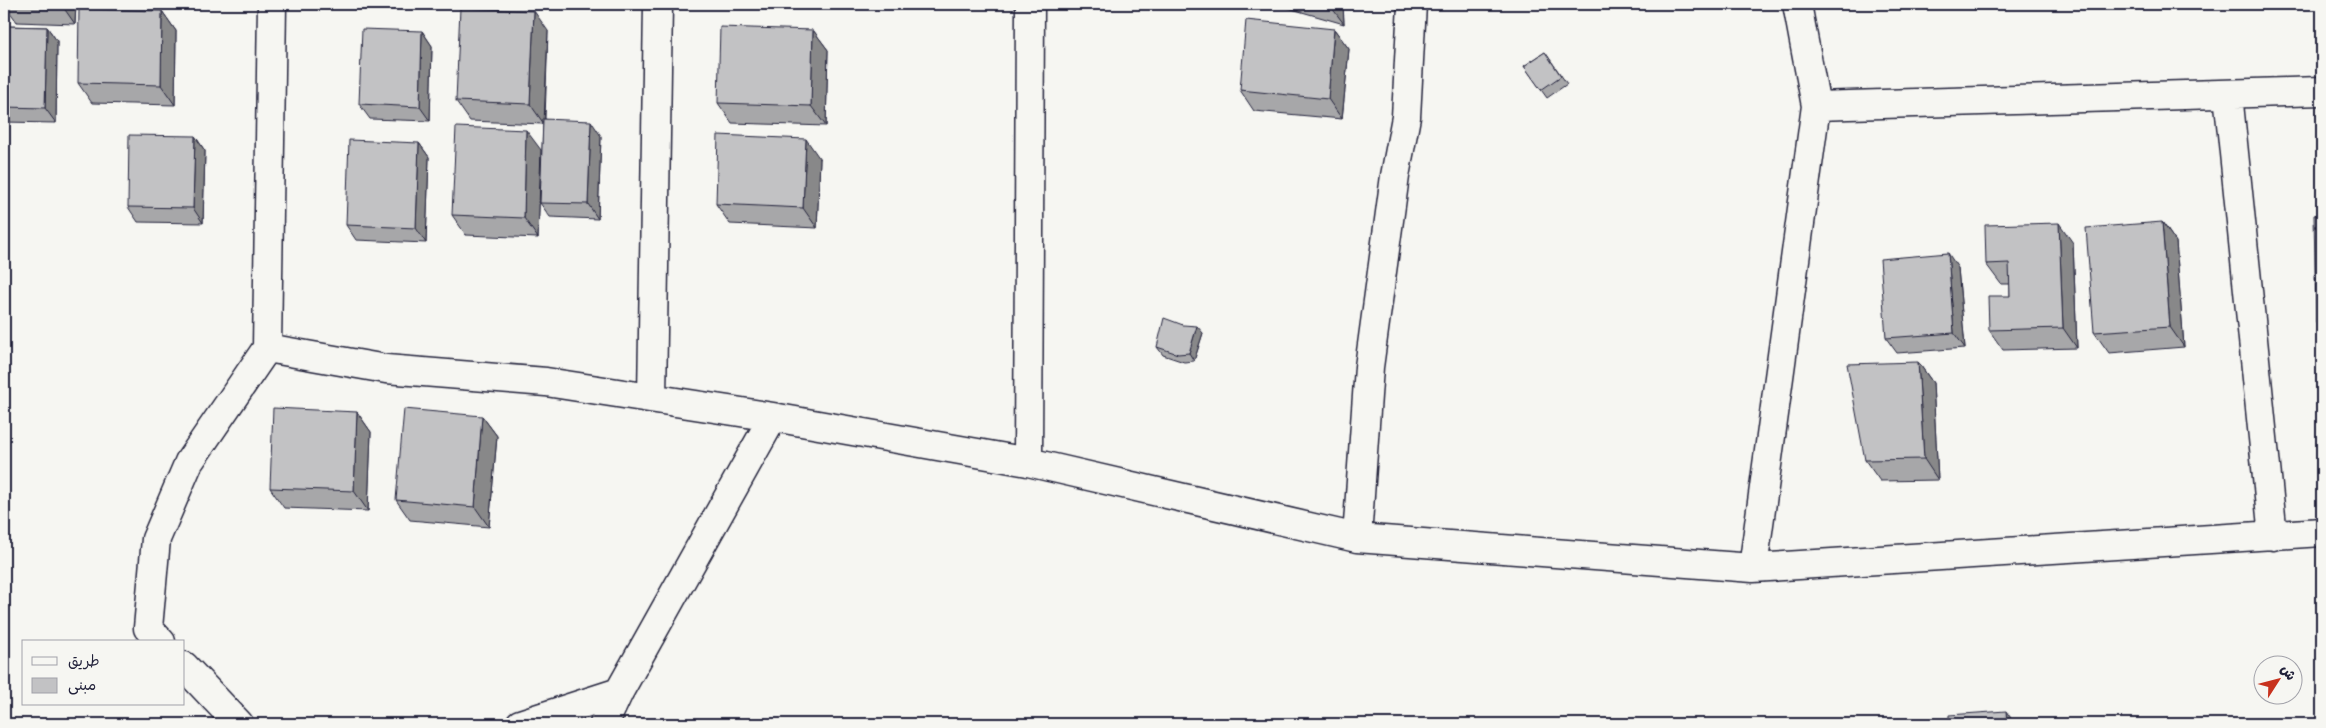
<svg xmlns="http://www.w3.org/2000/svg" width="2326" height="728" viewBox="0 0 2326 728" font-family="'Indie Flower','Playpen Sans Arabic',sans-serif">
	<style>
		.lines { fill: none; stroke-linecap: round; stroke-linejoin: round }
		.street-casing { stroke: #22223b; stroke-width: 31 }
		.street { stroke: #f6f6f2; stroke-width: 28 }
		.wall { fill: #a7a7a9; stroke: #22223b }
		.shaded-wall { fill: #888889; stroke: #22223b }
		.building { fill: #c2c2c4; stroke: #22223b }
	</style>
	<rect width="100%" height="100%" fill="#f6f6f2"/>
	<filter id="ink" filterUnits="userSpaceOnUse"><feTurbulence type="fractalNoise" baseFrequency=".02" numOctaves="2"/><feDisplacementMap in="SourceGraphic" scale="10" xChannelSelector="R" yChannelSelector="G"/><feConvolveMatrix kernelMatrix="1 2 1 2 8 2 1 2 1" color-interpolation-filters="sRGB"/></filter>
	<g filter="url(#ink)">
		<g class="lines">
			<g class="street-casing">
				<path id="street" d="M2228,94L2273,536
					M1816,106L2322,91
					M267,348L386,369L546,382L773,417L1028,462L1357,538L1753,568L2322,532
					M652,398L658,4
					M1028,462L1030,4
					M1357,538L1369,367L1395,176L1406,117L1412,4
					M1753,568L1816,106L1797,4
					M161,642L148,628L156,539L189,462L267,348L272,4
					M184,666L239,724
					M520,724L619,692
					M604,724L619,692L773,417"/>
			</g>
			<use href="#street" class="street"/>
		</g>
		<path class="wall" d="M4,4H76L75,24L17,22L7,8H4Z
			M390,4H440V6Z
			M470,4H548L547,8L471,5Z
			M1285,4H1343L1344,24L1288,8Z
			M162,11L176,31L175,105L92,103L78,83Z
			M4,26L47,27L57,41L56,123L4,122Z
			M1334,29L1349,49L1342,119L1254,111L1240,90Z
			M813,30L828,50L826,126L732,123L718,103Z
			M422,31L432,46L430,121L370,119L359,104Z
			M548,31L545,119L601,136L598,219L550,217L540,203L543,124L470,121L456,101Z
			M1545,52L1567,84L1547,98L1524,66Z
			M195,136L205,151L203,223L138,222L128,207Z
			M419,143L429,157L426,243L356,240L346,225Z
			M541,150L538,238L466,235L452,215Z
			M820,159L817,228L730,224L716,204Z
			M2322,215V332L2316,322Z
			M2162,222L2176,242L2184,347L2109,353L2094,332Z
			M2073,243L2077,348L2003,350L1989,330L2010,296V284H2001L1986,264Z
			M1958,268L1965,348L1897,353L1886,338Z
			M1203,333L1194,361L1184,362L1163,355L1157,347Z
			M1918,362L1933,383L1938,480L1880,481L1865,460Z
			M357,412L371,432L368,511L284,508L270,488Z
			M482,416L497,436L489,527L410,520L396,500Z"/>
		<path class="shaded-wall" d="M61,4H76L75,24Z
			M1329,4H1343L1344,24Z
			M162,11L176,31L175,105L161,85Z
			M534,11L548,31L544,124L530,104Z
			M47,27L57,41L56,123L45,108Z
			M1334,29L1349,49L1342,119L1328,99Z
			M813,30L828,50L826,126L811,106Z
			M422,31L432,46L430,121L420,107Z
			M591,121L601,136L598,219L588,204Z
			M526,130L541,150L538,238L524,218Z
			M195,136L205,151L203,223L193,208Z
			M806,139L820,159L817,228L803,208Z
			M419,143L429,157L426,243L416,228Z
			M2162,222L2176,242L2184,347L2170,327Z
			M2059,223L2073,243L2077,348L2063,328Z
			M1948,253L1958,268L1965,348L1954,333Z
			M1197,326L1203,333L1194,361L1189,353Z
			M1918,362L1933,383L1938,480L1924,459Z
			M357,412L371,432L368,511L354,491Z
			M482,416L497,436L489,527L475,507Z
			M2006,711L2015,724H2007Z"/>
		<path class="building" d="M460,8L534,11L530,104L456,101Z
			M79,9L162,11L161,85L78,83Z
			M1246,20L1334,29L1328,99L1240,90Z
			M4,26L47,27L45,108L4,107Z
			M720,27L813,30L811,106L718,103Z
			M362,29L422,31L420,107L359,104Z
			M1545,52L1561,76L1541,90L1524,66Z
			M543,119L591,121L588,204L540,203Z
			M456,127L526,130L524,218L452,215Z
			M129,135L195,136L193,208L128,207Z
			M718,135L806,139L803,208L716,204Z
			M349,140L419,143L416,228L346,225Z
			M2314,215H2322V322H2316Z
			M2162,222L2170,327L2094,332L2086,228Z
			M2059,223L2063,328L1989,330L1988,296H2010L2009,263L1986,264L1985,225Z
			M1948,253L1954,333L1886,338L1880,259Z
			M1164,318L1183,325L1197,326L1189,353L1178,354L1157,347Z
			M1918,362L1924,459L1865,460L1847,364Z
			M273,408L357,412L354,491L270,488Z
			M404,409L482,416L475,507L396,500Z
			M2006,711L2007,724H1949V715Z"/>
	</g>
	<rect width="2326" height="728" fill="none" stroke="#f6f6f2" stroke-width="20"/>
	<rect x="10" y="10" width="2306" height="708" fill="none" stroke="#22223b" stroke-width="2" filter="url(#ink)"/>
	<rect x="22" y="640" width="162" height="65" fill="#f6f6f2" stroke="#a1a1a9"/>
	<rect x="32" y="657" width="25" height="8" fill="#f6f6f2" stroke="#a1a1a9"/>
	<text x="68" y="666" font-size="15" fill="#22223b">طريق</text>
	<rect x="32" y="678" width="25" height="15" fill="#c2c2c4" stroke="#a1a1a9"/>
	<text x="68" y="690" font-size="15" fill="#22223b">مبنى</text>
	<g transform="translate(2278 680) rotate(54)"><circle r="24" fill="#f6f6f2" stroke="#a1a1a9"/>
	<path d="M0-4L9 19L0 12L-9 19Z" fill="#c8321e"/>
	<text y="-8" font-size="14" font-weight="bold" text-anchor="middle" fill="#22223b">ش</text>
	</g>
</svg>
